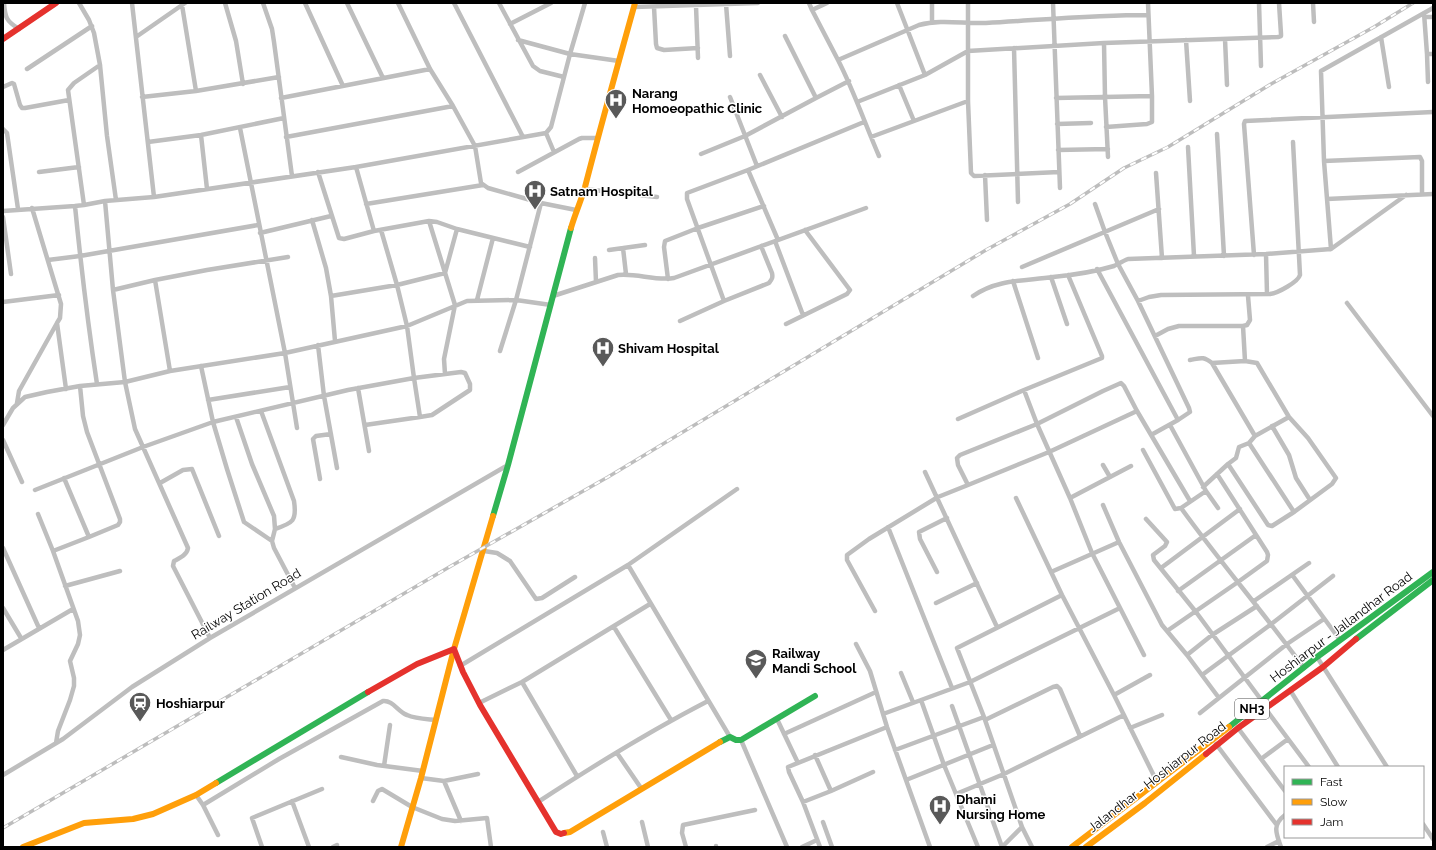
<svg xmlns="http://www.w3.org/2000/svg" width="1436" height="850" viewBox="0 0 1436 850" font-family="Raleway,sans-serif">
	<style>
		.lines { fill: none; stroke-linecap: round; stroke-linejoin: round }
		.street { stroke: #bebebe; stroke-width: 4.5 }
		.fast { stroke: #30b455; stroke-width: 6 }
		.slow { stroke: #ff9f0a; stroke-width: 6 }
		.jam { stroke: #e5322d; stroke-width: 6 }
		.rail-casing { stroke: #bdbdbd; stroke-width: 3.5 }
		.rail { stroke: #fff; stroke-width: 2; stroke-dasharray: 6; stroke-linecap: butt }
		.labels { text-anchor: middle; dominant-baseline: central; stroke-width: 3; stroke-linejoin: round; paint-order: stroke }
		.shield { fill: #fff; stroke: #4c4c4c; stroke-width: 1 }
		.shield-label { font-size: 12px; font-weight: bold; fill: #000 }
		.poi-label { font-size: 13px; font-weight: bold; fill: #000; stroke: #fff; text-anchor: start }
		.street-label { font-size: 13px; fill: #000; stroke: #fff }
	</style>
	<rect width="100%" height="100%" fill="#fff"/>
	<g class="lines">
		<path class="street" d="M4,3C5,17 6,21 19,29
			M79,3L89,20L94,33L100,65L107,136L116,200
			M132,3L154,197L105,201L113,290L155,280L170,371L285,353L407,326L467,301L516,300L551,305
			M225,3L236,41L243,84
			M263,3L272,29L274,42L292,176
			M305,3L343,86
			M347,3L383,78
			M398,3L430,69L453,106L475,146L481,183L488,188L541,203L576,210
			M454,3L523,137
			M499,3L533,66L540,71L564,77
			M809,3L812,10
			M827,3L812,10L838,60
			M897,3L925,75
			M932,3V22
			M968,3V101L971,173L974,176L1059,172
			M1053,3L1060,188
			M1259,3L1261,66
			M1313,3L1314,22
			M726,4L730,56
			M182,5L196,91
			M696,6L698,58
			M634,7L758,3
			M654,7L656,44L657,48L664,50L698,48
			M1424,13L1427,54H1433
			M1425,17H1433
			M510,24L551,3
			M785,36L816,98L849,81
			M136,37L185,3
			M1381,37L1389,87
			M1225,39L1227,85
			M518,40L570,54L619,61
			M1186,40L1190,101
			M1104,43L1105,97L1108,157
			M1014,48L1018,202
			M1427,54L1428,82
			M27,69L92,26
			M760,75L782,117
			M899,85L914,121
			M3,87L12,83L14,84L20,105L22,108H25L69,100
			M142,97L196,91L279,77
			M730,97L757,166
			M281,98L430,69
			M1056,98L1152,96
			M857,102L925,75L968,51L1104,43L1278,37L1281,36V34L1279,3
			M1057,124L1091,123
			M1106,127L1147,124L1152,122V96L1148,3
			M240,128L285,353L297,428
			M3,129L7,133L18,209
			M546,133L554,152
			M1217,134L1224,256
			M201,135L207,189
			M286,137L453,106
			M871,137L968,101
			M148,142L201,135L284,118
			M1188,147L1194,256
			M1058,150L1108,149
			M701,154L745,136L816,98
			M879,156C865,124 854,91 838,60L919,25C941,19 964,24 986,23C1040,20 1094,15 1148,15
			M1324,161L1420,157L1422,161V194
			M356,167L374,231
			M748,170L778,240
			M39,172L79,167
			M318,172L339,238L344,239L374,231L429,221L455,305L444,359L445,374
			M518,172L579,139L582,138H597
			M1156,173L1162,258
			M985,175L987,220
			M584,189L657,197
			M154,197L356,167L546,133L551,127L570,54L585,3
			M1327,199L1433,194
			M366,204L483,185
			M1095,204L1105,232L1118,264L1138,301L1189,408L1190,412L1178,420
			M84,205L105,201
			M32,208L61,304L60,318L57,323L66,389
			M3,211L75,206
			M3,217L11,274
			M312,220L326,268L331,296L335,341
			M429,221L437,222L457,229L530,247
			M260,233L331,216
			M775,241L803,315
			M623,248L626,274
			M1331,249L1406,195
			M609,250L645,245
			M1266,254L1267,294
			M1254,255L1244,124L1245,121L1433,112
			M595,258L596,282
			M48,260L80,256L258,225
			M1022,267L1159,209
			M1097,269L1178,420L1151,435
			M1051,277L1067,324
			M668,279L664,247L665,241L698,228L764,206
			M155,280L207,270L288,257
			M1013,281L1038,358
			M113,290L125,382L135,429L188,548C187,555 180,558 174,561L173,566L210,638
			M331,296L397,285L445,273L457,229
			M553,296L618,275C637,273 655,281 674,278L866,208
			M973,296C997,279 1025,281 1053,277C1073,275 1094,272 1114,266C1118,264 1123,261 1128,259L1266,254L1331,249L1324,161L1321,71L1433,8
			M477,300L493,238
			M724,301L687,199V193L748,170L864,122
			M1138,301L1149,297L1161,295L1270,294C1278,293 1298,282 1300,275L1293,142
			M3,302L59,295
			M1347,303L1433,416
			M680,321L724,301L769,283C772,279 773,278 772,273L761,246
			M786,324L847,294L850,290L805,230
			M1243,326L1245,361
			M1155,336L1168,329L1179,326H1243L1247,325L1250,320L1248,296
			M318,345L324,396L337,468
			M500,351L516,300L541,203
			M1190,360C1201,358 1203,356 1212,363L1245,361L1257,363L1289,417L1308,438L1336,478L1332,484L1294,512L1272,526L1268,525L1228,464L1203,487
			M1212,363L1255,436
			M201,366L213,422L227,469L244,522L272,541
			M97,384C88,325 81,266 75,206L84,205L68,90L74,83L100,65
			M358,388L369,451
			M1024,390L1037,424L1070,498L1092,553L1144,655
			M208,400L290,387
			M17,403L19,391L57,323
			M261,411L294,501C297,521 293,523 275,529
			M1137,411L1049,452L968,485L958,465L957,458L960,455L1037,424L1103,391L1121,383L1124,386L1137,411L1190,501
			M236,417L252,464L274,516L275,529L272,541L274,548L295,588
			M1289,417L1255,436L1249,443L1294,512
			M958,419L1024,390L1102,358V356L1068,275
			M3,425L13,408L25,397L47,392L80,386L125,382L170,371
			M365,425L420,417L432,415L470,390V384L465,373L461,372L414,378L420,417
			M1170,425L1206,491L1218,508
			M1272,426L1289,455L1296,478L1310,500
			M3,440L22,482
			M1143,450L1175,509L1181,508L1206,491
			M1228,464L1236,458L1239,447L1249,443
			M1103,465L1110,477
			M925,472L997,627
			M64,478L89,537L118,525L120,522V519L87,432L83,416L80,386
			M320,479L313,439L316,436L331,434
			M160,483L183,470L192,469L219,536
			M35,490L143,447L213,422L348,390L414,378L407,326L397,285L381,230
			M1016,498L1062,595L1114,695L1157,782
			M1070,498L1131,466
			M1103,505L1119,542L1162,625L1187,655L1219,698
			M1181,508C1220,562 1264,613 1304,668
			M38,514L53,551
			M1146,519L1167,542L1165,546L1153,555L1154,560L1196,612L1262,701
			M888,527L952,688
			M3,548L39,628
			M484,551L497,553L510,561L536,599L542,598L575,577
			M628,565L737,489
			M1161,568L1240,509
			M937,572L920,539L919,532L947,518
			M1051,572L1119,542
			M1293,576L1340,640
			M65,586L120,571
			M1178,591L1256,535
			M1254,601L1309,563
			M936,603L977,583
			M3,608L21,638
			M875,611L847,560V555L869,539L938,497L968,485
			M614,627L671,720
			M1167,631L1238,582L1267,561L1268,555L1267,552L1217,474
			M856,644L870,671L887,727L930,847
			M3,650L73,609
			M1187,655L1212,635L1257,606
			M1317,657L1387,767
			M460,666L628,565L730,737
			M901,673L913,702
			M1202,675L1270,625L1333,576
			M522,682L577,776
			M1290,690L1338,767
			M1114,695L1150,675
			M921,700L944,765L978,847
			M479,703L522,682L650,604
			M952,706L1002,847
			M1265,708L1309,767
			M1200,713L1287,644L1324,619
			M883,714L970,682L1120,608
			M777,719L798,763
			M985,720L1053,687L1057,686L1060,689L1080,736
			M1130,728L1162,715
			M1238,728L1285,791
			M784,734L876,692
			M741,740L787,847
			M56,743L58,731L70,700L74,686V678L70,661L78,644L80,635L78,621L53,551L89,537
			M1216,744L1276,824
			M895,750L984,717
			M617,753L641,788
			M815,755L831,791
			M341,757L377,765L423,771
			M1261,759L1288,739
			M384,766L390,725
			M3,775L63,739L132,687L210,638L508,465
			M421,778L444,781L478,774
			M906,780L993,745
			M444,781L461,821
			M956,794L1004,774L1124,715
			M196,795L203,805L218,835
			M292,801L309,847
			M373,801L378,791L382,789L412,807L442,819L455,821L487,818L491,847
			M538,802C593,766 650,731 708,701
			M803,802L831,791L873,772
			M203,805L279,759L383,701C393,700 398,712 407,715C416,719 427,719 436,720
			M642,822L648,847
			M823,822L832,847
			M1423,824L1433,839
			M603,832L607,847
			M716,846V847
			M262,847L252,818L322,789
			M333,847L337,845
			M686,847L682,833L683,825L755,810
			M802,847L817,840
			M820,847L803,802L789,772L788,767L887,727
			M1002,847L1022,827
			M1032,847L1022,827L984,717L957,648L1062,595
			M1267,847L1279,841
			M1281,847C1276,833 1272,825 1285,815"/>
		<path class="fast" d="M493,516L508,465L571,228
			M1356,639L1433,580
			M1229,727L1317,657L1433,572
			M720,742L730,737L736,740H741L815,696
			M216,783L368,692"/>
		<path class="slow" d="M571,228C575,214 581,201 585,187C601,125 618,64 635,3
			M564,833L570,832L720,742
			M23,847L84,823L133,819L153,814L196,795L216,783
			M401,847L421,778L454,649L493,516
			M1072,847L1229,727
			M1086,847L1145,803L1206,754"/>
		<path class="jam" d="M3,39L56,3
			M368,692L417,664L454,649L463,672L480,705L556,832L561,834L564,833
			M1206,754L1238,728L1323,667L1356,639"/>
		<g class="rail-casing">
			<path id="rail" d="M3,828L451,566L608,477L986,250L1070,204L1124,168L1168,147L1271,84L1374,27L1413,3"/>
		</g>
		<use href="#rail" class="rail"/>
	</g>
	<defs>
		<g id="hospital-pin" transform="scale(1.15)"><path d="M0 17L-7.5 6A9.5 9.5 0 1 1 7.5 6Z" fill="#595959" stroke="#fff"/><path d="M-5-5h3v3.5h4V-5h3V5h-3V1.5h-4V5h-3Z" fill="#fff"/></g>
		<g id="school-pin" transform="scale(1.15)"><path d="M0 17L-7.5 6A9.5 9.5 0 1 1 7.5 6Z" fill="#595959" stroke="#fff"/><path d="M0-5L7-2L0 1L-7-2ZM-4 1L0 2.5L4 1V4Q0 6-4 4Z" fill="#fff"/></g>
		<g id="station-pin" transform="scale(1.15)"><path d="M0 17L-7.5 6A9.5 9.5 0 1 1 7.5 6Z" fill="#595959" stroke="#fff"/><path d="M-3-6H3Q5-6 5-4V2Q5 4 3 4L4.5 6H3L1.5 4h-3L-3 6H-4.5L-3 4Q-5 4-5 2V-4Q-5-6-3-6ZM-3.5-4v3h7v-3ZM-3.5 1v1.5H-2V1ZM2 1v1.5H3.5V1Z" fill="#fff"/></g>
	</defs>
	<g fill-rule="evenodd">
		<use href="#hospital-pin" x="616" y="100"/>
		<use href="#hospital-pin" x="535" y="191"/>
		<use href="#hospital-pin" x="603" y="348"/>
		<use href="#school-pin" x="756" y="660"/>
		<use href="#station-pin" x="140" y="703"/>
		<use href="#hospital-pin" x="940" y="806"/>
	</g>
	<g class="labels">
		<rect class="shield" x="1235" y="699" width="34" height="20" rx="3"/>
		<g class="shield-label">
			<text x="1252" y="709">NH3</text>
		</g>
		<g class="poi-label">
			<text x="632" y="93">Narang<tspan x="632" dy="15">Homoeopathic Clinic</tspan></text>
			<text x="550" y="191">Satnam Hospital</text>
			<text x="618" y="348">Shivam Hospital</text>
			<text x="772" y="653">Railway<tspan x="772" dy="15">Mandi School</tspan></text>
			<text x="156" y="703">Hoshiarpur</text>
			<text x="956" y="799">Dhami<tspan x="956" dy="15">Nursing Home</tspan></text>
		</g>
		<g class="street-label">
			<text transform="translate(246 604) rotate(-31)">Railway Station Road</text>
			<text transform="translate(1341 627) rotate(-37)">Hoshiarpur - Jallandhar Road</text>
			<text transform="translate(1157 777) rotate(-38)">Jalandhar - Hoshiarpur Road</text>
		</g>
	</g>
	<rect width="1436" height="850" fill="none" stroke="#000000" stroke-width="8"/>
	<rect x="1284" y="766" width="140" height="72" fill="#ffffff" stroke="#999999"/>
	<rect x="1292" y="779" width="20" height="6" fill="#30b455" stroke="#999999"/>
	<text x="1320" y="786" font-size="12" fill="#000000">Fast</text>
	<rect x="1292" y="799" width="20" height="6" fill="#ff9f0a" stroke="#999999"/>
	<text x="1320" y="806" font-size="12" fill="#000000">Slow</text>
	<rect x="1292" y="819" width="20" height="6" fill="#e5322d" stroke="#999999"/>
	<text x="1320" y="826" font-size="12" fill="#000000">Jam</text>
</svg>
